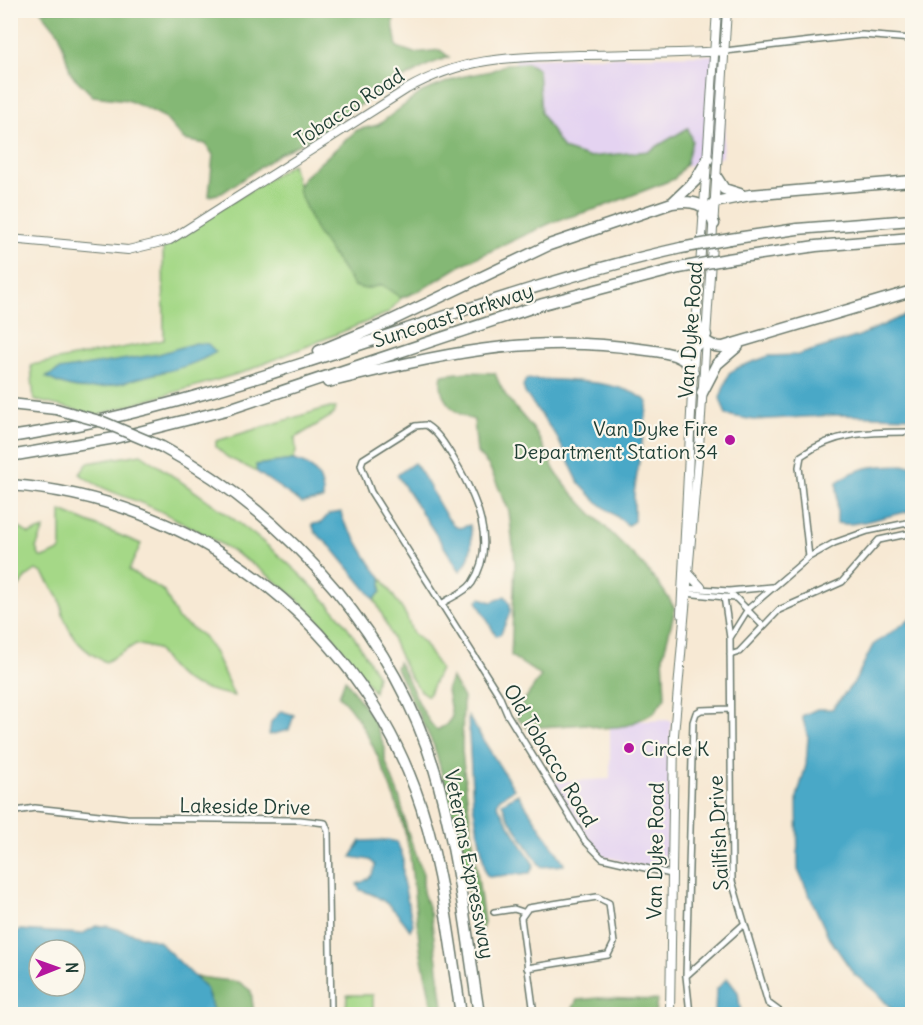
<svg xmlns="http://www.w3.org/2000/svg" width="923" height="1025" viewBox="0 0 923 1025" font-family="Delius,sans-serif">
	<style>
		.built { fill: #e4d3f1 }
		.green { fill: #a5d887; stroke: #628a5e; stroke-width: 1.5 }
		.forest { fill: #84b874; stroke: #527a54; stroke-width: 1.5 }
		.water { fill: #48a8c7; stroke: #34727e; stroke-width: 1.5; fill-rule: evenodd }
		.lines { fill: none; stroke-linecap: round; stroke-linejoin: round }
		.street-casing { stroke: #6b796c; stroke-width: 8 }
		.secondary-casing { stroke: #6b796c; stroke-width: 10 }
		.highway-casing { stroke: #6b796c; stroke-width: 13 }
		.street { stroke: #fff; stroke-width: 5 }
		.secondary { stroke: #fff; stroke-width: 8 }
		.highway { stroke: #fff; stroke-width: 10 }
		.highway-bridge-casing { stroke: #6b796c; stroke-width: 13; stroke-linecap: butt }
		.highway-bridge { stroke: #fff; stroke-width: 10 }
		.poi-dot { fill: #b5179e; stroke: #fbf7ec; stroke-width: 2 }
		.labels { text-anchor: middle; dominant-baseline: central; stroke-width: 4.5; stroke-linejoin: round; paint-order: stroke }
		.street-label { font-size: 20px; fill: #1f3d34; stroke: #fbf7ec }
		.poi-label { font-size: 20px; fill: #1f3d34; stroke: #fbf7ec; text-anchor: end }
	</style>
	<rect width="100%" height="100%" fill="#fbf7ec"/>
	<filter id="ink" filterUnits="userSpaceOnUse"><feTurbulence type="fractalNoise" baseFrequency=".0167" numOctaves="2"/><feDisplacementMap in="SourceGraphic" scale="12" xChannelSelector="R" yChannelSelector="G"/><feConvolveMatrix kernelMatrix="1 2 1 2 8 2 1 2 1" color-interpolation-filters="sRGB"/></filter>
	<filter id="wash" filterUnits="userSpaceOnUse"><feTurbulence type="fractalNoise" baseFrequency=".008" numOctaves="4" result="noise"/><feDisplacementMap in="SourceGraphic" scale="24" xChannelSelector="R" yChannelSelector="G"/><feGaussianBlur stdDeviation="1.35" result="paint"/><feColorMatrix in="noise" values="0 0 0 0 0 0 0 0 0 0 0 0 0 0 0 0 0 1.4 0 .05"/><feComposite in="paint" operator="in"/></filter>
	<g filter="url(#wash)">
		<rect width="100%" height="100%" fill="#f7e9d4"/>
		<path class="built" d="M722,55L725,128L722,157L538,205L515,58Z
			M671,720L666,872L603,856L585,839L549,782L610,779V722Z"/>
		<path class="green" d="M422,92H438L421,290L401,298L388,313L244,372L97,415L34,400L31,365L164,340L163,240L184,232L292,164C304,213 326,245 354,286L413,104Z
			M326,408H336L333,415L295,438L296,452L293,460L256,465L257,472L227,457L216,447V441Z
			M141,454C209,501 279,546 334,610C351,629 364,653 377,675L374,692C351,661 328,627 299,601C260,565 213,538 166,514C138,499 104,493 80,474L88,463Z
			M61,511L141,544L129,570L164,591L178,619L203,636L215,653L234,696C192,686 182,686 157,649L136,644L106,662C84,652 71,638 63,615C62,609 61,601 58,596C53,589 48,581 43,573L36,570L26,577L19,587L11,589V522L29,534L44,529L36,548L40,557H46L61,550Z
			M381,577L406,615L412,632L424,643L440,669L428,696C405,685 389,622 374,599L381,592Z
			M347,995H373V1011H346Z"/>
		<path class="forest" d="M41,11H395L393,24L397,47L414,53L440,50L449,57L428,65L395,83L341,117L331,129L281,153L222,193L209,196L213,155L206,144L184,140L164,117L148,109L127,100L93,96L71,74L59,33Z
			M527,63L538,69L541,113L563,149L588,157L649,151L688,128L692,141L686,164L674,179L602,207L553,222L463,264L421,290L401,298L382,285L365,289L354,286L316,231L298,190L302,179L357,130L378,125L422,92L460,77L491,71L506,64Z
			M467,372L495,373C505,400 514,405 531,426C543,440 547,459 557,474C563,483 571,492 578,499C610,535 652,566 675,609L663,656L665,697L654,713L629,725L617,727L601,728L586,724L527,728L517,718L519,708L541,676L511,656L515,564L509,511L489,466L477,453L474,420C453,414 437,398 442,375Z
			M398,662C410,680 423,719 437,730L446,725L452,717L447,690L451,677L463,698L462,751L466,789L484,923L481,931L472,925L465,868L440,767L434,746L396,668Z
			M345,679L373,719L385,748V760L400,799L407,830L423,874V892L431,916L444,1014H432C431,991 423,970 420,947C416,917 414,887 410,857C404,815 370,723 339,696Z
			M190,976L239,982L251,991L254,1014H214L206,988Z
			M599,998L657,1000L655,1014H570L577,1000Z"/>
		<path class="water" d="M912,312V417L838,415L754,420L726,415L720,398L729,373L739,367L769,356L798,355L859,336Z
			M195,343L208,344L216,352C196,364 181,368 159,373C117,382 88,401 46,377L59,370L159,354Z
			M526,379C561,380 621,379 648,402L634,494V521L628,525L596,501L579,483L557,437L525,393L523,386Z
			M293,460C314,464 324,479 323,499L302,503L257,472L256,465Z
			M414,463C427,475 445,525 459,528L470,525C473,541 472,560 460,571L397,475Z
			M912,465V511C890,514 856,528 837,523V482C863,463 882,466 912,465Z
			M341,512C345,530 349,527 357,541C365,555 370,565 381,577V592L374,599L332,548L315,532L312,524L321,523L329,514Z
			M505,596C517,609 505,621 501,634L496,636L477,601L481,598L492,602Z
			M912,618V1014H896L876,992L854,974L828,936L798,870L797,797L806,765L808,737L802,716L817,709H832L855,681L873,645Z
			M281,711L294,715L289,730L269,735L271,722Z
			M468,716L514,789L499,799L497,805L534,865L530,873L489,877L486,874L473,804Z
			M518,794L564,863V865L541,867L506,814L502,803Z
			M388,840L397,842L403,857V881L413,924L410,930C397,911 383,896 360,890L357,884C368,880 373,877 375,865L370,860L351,857L361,841Z
			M96,926H107L158,941L206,988L214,1014H11V937L20,930L82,934ZM39,950H75V986H39Z
			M727,978L738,992L741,1014H715L716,990Z"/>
	</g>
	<g filter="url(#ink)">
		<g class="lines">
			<g class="street-casing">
				<path id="street" d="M725,51L862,35L912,39
					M809,557L799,467L801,456C836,431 872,432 912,432
					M685,588L729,591L763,626
					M729,591L772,587
					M685,593L735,598
					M724,597L730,638
					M441,604C450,598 466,592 472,583C498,544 476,497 455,461C447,448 440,434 426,425L415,426L363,459L361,465L371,492L499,695L507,714L585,841L602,858L671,874
					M730,655L739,652L779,610L842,582L879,540L912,533
					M10,812L35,808L127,818L300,820L325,823L328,831L331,1014
					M494,912L514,909L523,912
					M527,968L608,955L614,943L609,903L597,897L534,907L528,908L521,918L534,1014
					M686,976L744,924
					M690,1014L686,976L693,722L696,713L701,710L729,709
					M783,1014L768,1003L732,881L730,638L748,609L809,557L834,543L868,531L912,522"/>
			</g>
			<g class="secondary-casing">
				<path id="secondary" d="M10,239L128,250L170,240L407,89C465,56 514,57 579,55C628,54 677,54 725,51
					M690,575L701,587
					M681,614L693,373L717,10
					M670,1014L674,735L699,447L727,10"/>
			</g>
			<g class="highway-casing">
				<path id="highway" d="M717,178L724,189L740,194
					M672,203C692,200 707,202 714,224
					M704,214L715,202L750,195L912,181
					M730,239L797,229L912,220
					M728,259L816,246L912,238
					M697,323C701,338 707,347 723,347L912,291
					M319,351L382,325L549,245L672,203L695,181L708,159
					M675,354L692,350L706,335
					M328,382C435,356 528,333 639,349C659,352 685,351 693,373
					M702,393L717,364L738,346
					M10,404L56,409
					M10,437C242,403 454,299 681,248
					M162,447C292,517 401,643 439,786C459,860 467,939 479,1014
					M10,456L115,438L226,410L543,304L679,268
					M10,485C191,498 352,619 415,789C442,861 449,939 461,1014"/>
			</g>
			<use href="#street" class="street"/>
			<use href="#secondary" class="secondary"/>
			<use href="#highway" class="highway"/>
			<g class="highway-bridge-casing">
				<path id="highway-bridge" d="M681,248L730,239
					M679,268L728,259
					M56,409L103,422L162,447"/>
			</g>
			<use href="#highway-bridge" class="highway-bridge"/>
		</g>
	</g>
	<g class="poi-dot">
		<circle cx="730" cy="440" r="6"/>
		<circle cx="629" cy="748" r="6"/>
	</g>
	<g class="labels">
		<g class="street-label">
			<text transform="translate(349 107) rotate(-33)">Tobacco Road</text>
			<text transform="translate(453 315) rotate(-18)">Suncoast Parkway</text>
			<text transform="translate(690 330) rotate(-86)">Van Dyke Road</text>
			<text transform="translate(551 755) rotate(59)">Old Tobacco Road</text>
			<text transform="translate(245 806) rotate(1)">Lakeside Drive</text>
			<text transform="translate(718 833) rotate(-93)">Sailfish Drive</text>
			<text transform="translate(655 851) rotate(-89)">Van Dyke Road</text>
			<text transform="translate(470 864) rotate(79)">Veterans Expressway</text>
		</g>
		<g class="poi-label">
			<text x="718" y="428">Van Dyke Fire<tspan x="718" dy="23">Department Station 34</tspan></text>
			<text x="641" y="748" text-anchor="start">Circle K</text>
		</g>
	</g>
	<rect width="923" height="1025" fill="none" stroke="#fbf7ec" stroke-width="36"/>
	<g transform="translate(57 968) rotate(89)"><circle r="28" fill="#fbf7ec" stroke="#a3ada2" stroke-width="1.5"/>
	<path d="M0-4.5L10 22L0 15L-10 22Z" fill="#b5179e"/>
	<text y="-9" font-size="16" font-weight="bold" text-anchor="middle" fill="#1f3d34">N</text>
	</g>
</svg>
